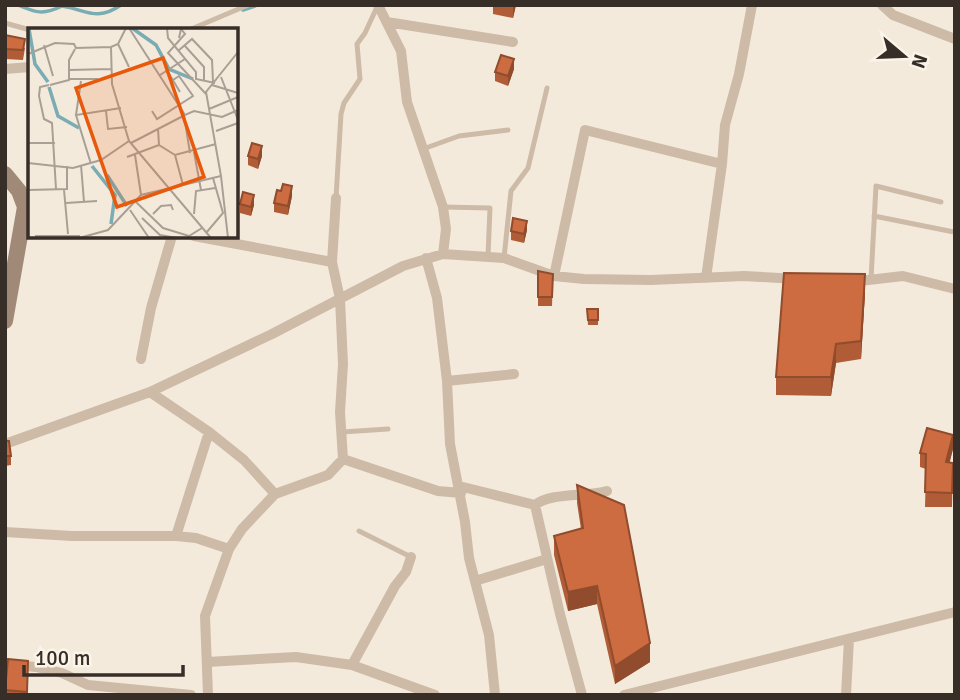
<svg xmlns="http://www.w3.org/2000/svg" width="960" height="700" viewBox="0 0 960 700" font-family="Signika,sans-serif">
	<style>
		.lines { fill: none; stroke-linecap: round; stroke-linejoin: round }
		.stream { stroke: #79acb3; stroke-width: 3.5 }
		.service { stroke: #cdbba7; stroke-width: 5 }
		.minor { stroke: #cdbba7; stroke-width: 10 }
		.secondary { stroke: #a18978; stroke-width: 16 }
		.wall { fill: #b05d37 }
		.shaded-wall { fill: #904c2d }
		.building { fill: #cd6c40; stroke: #904c2d; stroke-width: 2 }
		.inset-river { fill: none; stroke: #79acb3; stroke-width: 3.5 }
		.inset-road { fill: none; stroke: #a99f94; stroke-width: 2 }
		.view { fill: #e8590c; fill-opacity: 0.15; stroke: #e8590c; stroke-width: 3.5 }
		.inset-edge { fill: none; stroke: #382e28; stroke-width: 3.5 }
	</style>
	<rect width="100%" height="100%" fill="#f4eadc"/>
	<g class="lines">
		<path class="stream" d="M18,5C36,13 44,15 62,6C87,10 96,22 121,5
			M243,10L255,6"/>
		<path class="service" d="M5,23L30,30
			M189,30L248,5
			M423,149L459,136L508,130
			M336,198L341,114L344,103L360,79L357,44L365,33L377,7
			M443,207L490,208L488,256
			M874,216L954,232
			M504,258L511,191L528,168L547,88
			M871,279L876,186L941,202
			M342,432L388,429
			M359,531L411,557"/>
		<path class="minor" d="M378,5L401,51L407,102L443,207L446,229L443,254
			M882,5L893,15L955,39
			M387,22L513,42
			M5,69L30,67
			M336,198L332,262L340,299L343,364L340,412L343,459
			M194,236L332,262
			M426,258L437,298L447,381L450,444L465,522L469,558L489,635L495,695
			M554,276L585,130L722,164
			M706,278L722,164L725,125L739,74L752,5
			M851,282L903,276L955,289
			M141,359L151,308L172,236
			M447,381L514,374
			M150,392L209,432L244,460L275,494
			M5,444L150,392L272,334L403,266L443,254L504,258L554,276L584,279L651,280L744,276L797,279
			M459,486L535,505
			M5,532L72,536H176L196,538L229,549
			M176,536L209,432
			M475,581L547,559
			M207,662L296,657L352,665L435,695
			M5,664L36,667L62,673L88,685L191,695
			M352,665L395,586L406,572L411,557
			M208,695L205,616L229,549L242,529L275,494L328,475L343,459L438,491L461,493
			M582,695L560,614L535,505C551,492 586,497 607,491
			M624,695L955,612
			M846,695L849,639"/>
		<path class="secondary" d="M5,174L19,191L25,207L5,321"/>
	</g>
	<path class="wall" d="M493,5H516L513,18L493,14Z
		M5,35L25,48L23,60L5,59Z
		M514,69L508,86L495,81V72Z
		M248,156H262L258,169L248,165Z
		M292,196L288,215L274,212V203Z
		M240,204L254,205L251,216L240,213Z
		M527,230L524,243L511,240V231Z
		M538,271L553,274L552,306H538Z
		M865,293L861,359L836,363L831,396L776,395V377Z
		M587,309H598V325H588Z
		M5,441L11,456V465L5,466Z
		M953,449L949,463H953L952,507H925L926,469L920,467V453Z
		M577,485L650,662L615,684L597,604L568,611L554,555V536L581,529L577,503Z
		M28,661L27,695H5V681Z"/>
	<path class="shaded-wall" d="M513,5H516L513,18Z
		M514,59V69L508,86V76Z
		M262,146V156L258,169V159Z
		M292,186V196L288,215V206Z
		M254,195V205L251,216V207Z
		M527,221V230L524,243V234Z
		M865,274V293L861,359V341Z
		M836,344V363L831,396V377Z
		M953,435V449L946,477V462Z
		M597,586V604L568,611V592Z
		M650,643V662L615,684V666Z"/>
	<path class="building" d="M5,35L25,39L23,50L5,49Z
		M501,55L514,59L508,76L495,72Z
		M252,143L262,146L258,159L248,156Z
		M283,184L292,186L288,206L274,203L277,190L281,191Z
		M243,192L254,195L251,207L240,204Z
		M513,218L527,221L524,234L511,231Z
		M538,271L553,274L552,297H538Z
		M784,273L865,274L861,341L836,344L831,377H776Z
		M587,309H598V320H588Z
		M927,428L953,435L946,462L953,463L952,493L925,492L926,454L920,453Z
		M5,441H9L11,456H5Z
		M577,485L624,505L650,643L615,666L597,586L568,592L554,536L583,528Z
		M8,659L28,661L27,692L5,690Z"/>
	<g transform="translate(28 28)">
		<rect width="210" height="210" fill="#f4eadc"/>
		<path class="inset-river" d="M104,0L128,17L141,41L165,51M1,1L7,36L20,54M21,59L30,88L51,100M64,138L87,167L83,196M79,147L99,178"/>
		<path class="inset-road" d="M101,0L157,87L166,83L194,89L210,82M139,0L140,10L168,44V51L187,55M151,10L153,1L157,6L140,25L178,66M90,16L101,39M16,17L25,48M157,18L176,39V53M83,19L84,56L101,113L183,210M150,23L164,11L184,32L185,54M0,26L27,15L46,16L48,20L83,19L90,16L98,0M41,42L83,41M140,44L152,64M132,47L157,31M193,49L210,92M41,51H70M21,57L12,59L11,68L16,91L24,95L28,161M22,57L41,52V32L47,21M184,57L210,65M181,81L210,69M78,83L80,101L99,99M124,83L129,91L165,68L151,48L145,52M48,87L53,53M156,87L162,125M130,101L131,117L147,127L188,116M188,103L210,95M0,115H27M103,115L157,87M166,124L173,162M107,127L113,167M147,127L155,157M99,129L131,117M0,135L45,140L73,132L101,113M63,136L48,87L93,80M53,137L56,174M193,148L200,210M0,162L39,161V138M36,162L40,206M108,174L135,200L161,208L174,200M38,175L69,173M102,182L121,210M125,186L133,178L143,177L145,182M166,186L168,163L187,160M114,190L132,207L149,210M178,205L195,185L185,150M7,208H52M51,210L80,202L113,167L193,148L178,64L210,24"/>
		<path class="view" d="M135,30L176,149L89,179L48,60Z"/>
		<rect width="210" height="210" class="inset-edge"/>
	</g>
	<rect width="960" height="700" fill="none" stroke="#382e28" stroke-width="14"/>
	<g transform="translate(904 56) rotate(109)" stroke="#fbf4e9" stroke-width="5" paint-order="stroke">
	<path d="M0-5L12 26L0 18L-12 26Z" fill="#382e28"/>
	<text y="-10" font-size="19" font-weight="bold" text-anchor="middle" fill="#382e28">N</text>
	</g>
	<path d="M24 665v10h159v-10" fill="none" stroke="#382e28" stroke-width="3.5"/>
	<text x="35" y="665" font-size="21" fill="#382e28" stroke="#fbf4e9" stroke-width="5" paint-order="stroke">100 m</text>
</svg>
